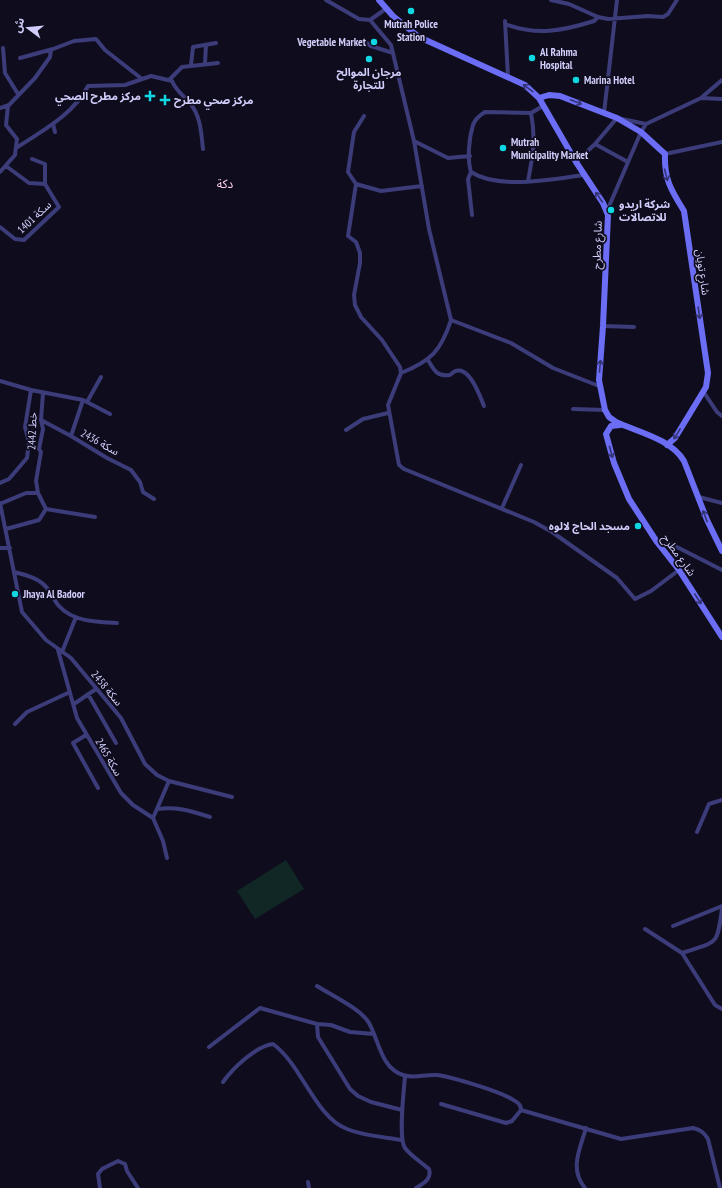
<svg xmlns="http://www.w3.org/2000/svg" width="722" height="1188" viewBox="0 0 722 1188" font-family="'PT Sans Narrow','Noto Sans Arabic',sans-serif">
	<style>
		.green { fill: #112725 }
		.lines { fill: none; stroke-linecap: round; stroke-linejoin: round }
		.minor { stroke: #3b3c79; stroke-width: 4 }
		.secondary { stroke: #6b6df5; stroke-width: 6 }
		.oneway { stroke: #343373 }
		.poi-dot { fill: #10d7e4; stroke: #0f0d1d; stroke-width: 1.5 }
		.labels { text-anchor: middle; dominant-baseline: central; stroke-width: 3.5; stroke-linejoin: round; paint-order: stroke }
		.poi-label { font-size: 11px; font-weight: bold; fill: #d0cdfb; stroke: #0f0d1d; text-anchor: start }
		.street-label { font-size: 11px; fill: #d0cdfb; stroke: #0f0d1d }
		.neighbourhood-label { font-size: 12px; fill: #fccfed; stroke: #0f0d1d }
	</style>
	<rect width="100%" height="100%" fill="#0f0d1d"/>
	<path class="green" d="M286,860L304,889L255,919L237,891Z"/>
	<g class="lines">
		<path class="minor" d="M326,0L359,19L370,20
			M551,0L569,4L598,17L608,19L648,16L663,17L668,14L677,0
			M387,8L370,20L391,45L414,141L429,229L451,320L511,343L553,368L599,386
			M505,21L508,77
			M505,24C537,36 562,31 594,21L598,17
			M364,41L371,46L393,53
			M3,48L5,73L18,94
			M20,58L53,49L74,41L96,39L105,50L142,79
			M205,63L206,45
			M191,65L193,47L216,43
			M169,80L182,67L218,63
			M701,98L722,99
			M543,106L531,113L485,112C480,115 475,119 473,125C469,138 467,159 471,172C499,190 552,179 584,175
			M0,108L9,105L35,78L50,57L51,50
			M604,113L617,0
			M364,116L354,132L348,172L356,184L348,236L356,242L360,253V263L354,295L355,305L361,317L382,340L400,367L401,373L388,405L399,465L404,469L534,522L552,532L617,578L635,599L651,591L679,570
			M53,124L55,132
			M414,141L448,158L470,156
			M595,144L628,162
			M16,148C42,131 74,114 88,86L125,85L151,76L172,81C176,91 183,95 190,103C201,117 201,132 203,149
			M665,154L722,142
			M32,159L45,164V184
			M576,162L595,144L617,118L646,124
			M6,166L29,183L45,184
			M0,172L15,155L17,139L6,125L8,106
			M471,172L468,179L472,215
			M528,181C533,155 536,139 531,113
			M356,184L381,191L422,186
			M607,211L641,132L646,124L701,98L722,80
			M0,227L15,239L24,240L59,207L45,184
			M603,326L634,327
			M428,360C434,370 437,377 450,375C466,358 479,393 484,406
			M401,373C431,361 441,351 451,320
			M0,381L31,390L83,400L71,436L107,458L131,470L140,482L143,492L154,499
			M703,391L717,412L722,416
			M83,400L110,414
			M87,402L101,377
			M573,409L605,410
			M41,420L71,436
			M346,430L363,419L388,413
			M0,483L9,479L27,458L29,442L25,427L31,390
			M38,493L36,481L41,452L39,449L43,429L41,420L43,393
			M699,497L722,503
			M0,503L22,612L46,640L71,658L121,718L145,764L157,775L169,781L232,797
			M0,504L26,493H38L46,509L95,517
			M502,508L521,465
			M6,529L39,520L46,509
			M661,547L669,543L722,570
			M0,548H10
			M14,572C26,575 39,578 47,588C52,593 54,601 59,606C73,622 98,622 117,623
			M58,650L77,718L121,793L133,805L153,818L163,841L167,858
			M62,652L76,617
			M88,694L116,743
			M74,704L96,689
			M15,724L27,712L70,692
			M86,735L73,743L98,788
			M157,809C176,806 191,811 210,817
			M153,818L169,781
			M697,832L709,804L722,800
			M673,926L722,906
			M645,929L682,953L715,1005L722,1009
			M682,953C717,941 717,947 722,909
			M317,986C331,995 361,1009 369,1023C379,1041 381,1068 403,1075C414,1079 425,1074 437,1075C452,1077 503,1092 515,1101C519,1103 521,1106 521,1110L621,1139L693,1128C700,1130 704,1132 708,1139L720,1188
			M317,1024L318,1037L350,1089L358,1096L371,1102L402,1110
			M209,1047L260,1008L317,1024L331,1025L350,1032L374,1034
			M405,1076C404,1090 398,1138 405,1148C411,1156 421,1162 429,1169C432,1179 424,1183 416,1188
			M223,1082C233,1068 256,1046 273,1044C302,1065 315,1117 347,1129C364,1136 384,1137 402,1140
			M441,1104L506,1123L512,1121L521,1110
			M308,1182L309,1188
			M100,1188L98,1174L102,1169L118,1161L125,1164L127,1171L138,1188
			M585,1188C569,1169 580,1149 586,1128"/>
		<path class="secondary" d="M379,0L393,16L419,37L525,85L539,98L576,162L603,203L608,215L603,326L599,380L605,410L609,417L616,422C638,432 671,439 684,461L707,520L722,551
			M539,98L549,95L560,96L617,118L641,132L665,154C664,179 671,190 684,211L708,373L706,387L675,438L667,445
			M620,425L611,426L606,434L614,463L629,499L657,542L679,570L722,637"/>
	</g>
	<defs><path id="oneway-shaft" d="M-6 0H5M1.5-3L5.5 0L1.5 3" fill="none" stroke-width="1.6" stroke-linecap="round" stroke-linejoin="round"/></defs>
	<g class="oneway">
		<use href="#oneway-shaft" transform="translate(528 88) rotate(-144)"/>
		<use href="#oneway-shaft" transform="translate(576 102) rotate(21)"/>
		<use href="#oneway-shaft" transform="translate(666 175) rotate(76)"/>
		<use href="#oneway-shaft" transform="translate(599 197) rotate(-124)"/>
		<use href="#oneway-shaft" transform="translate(699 313) rotate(82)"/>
		<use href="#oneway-shaft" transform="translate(600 366) rotate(-85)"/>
		<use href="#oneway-shaft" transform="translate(677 434) rotate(122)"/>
		<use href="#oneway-shaft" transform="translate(611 452) rotate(75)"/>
		<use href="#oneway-shaft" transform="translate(705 516) rotate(-111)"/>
		<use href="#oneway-shaft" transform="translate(698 599) rotate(57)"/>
	</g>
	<g class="poi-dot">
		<circle cx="411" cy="11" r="4"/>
		<circle cx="374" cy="42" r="4"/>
		<circle cx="532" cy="58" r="4"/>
		<circle cx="369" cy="59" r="4"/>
		<circle cx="576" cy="80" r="4"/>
		<path d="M148 90h4v4h4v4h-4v4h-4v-4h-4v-4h4z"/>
		<path d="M163 94h4v4h4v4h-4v4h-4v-4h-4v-4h4z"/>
		<circle cx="503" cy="148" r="4"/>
		<circle cx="611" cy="210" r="4"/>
		<circle cx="638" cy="526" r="4"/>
		<circle cx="15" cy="594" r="4"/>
	</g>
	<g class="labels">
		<g class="poi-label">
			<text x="411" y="24" text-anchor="middle">Mutrah Police<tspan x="411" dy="13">Station</tspan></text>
			<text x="366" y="42" text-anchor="end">Vegetable Market</text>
			<text x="540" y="52">Al Rahma<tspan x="540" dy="13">Hospital</tspan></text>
			<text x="369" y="72" text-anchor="middle">مرجان الموالح<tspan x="369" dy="13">للتجارة</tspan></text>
			<text x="584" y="80">Marina Hotel</text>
			<text x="141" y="96" text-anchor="end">مركز مطرح الصحي</text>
			<text x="174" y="100">مركز صحي مطرح</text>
			<text x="511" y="142">Mutrah<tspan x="511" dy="13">Municipality Market</tspan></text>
			<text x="619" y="204">شركة اريدو<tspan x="619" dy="13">للاتصالات</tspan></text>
			<text x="630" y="526" text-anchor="end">مسجد الحاج لالوه</text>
			<text x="23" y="594">Jhaya Al Badoor</text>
		</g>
		<g class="street-label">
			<text transform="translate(34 217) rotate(-43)">1401 سكة</text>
			<text transform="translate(597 245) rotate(-88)">شارع مطرح</text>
			<text transform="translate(703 272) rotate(82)">شارع تويان</text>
			<text transform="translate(32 431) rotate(-88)">2442 خط</text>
			<text transform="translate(100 442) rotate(29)">سكة 2436</text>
			<text transform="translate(679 555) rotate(54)">شارع مطرح</text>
			<text transform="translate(107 688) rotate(50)">سكة 2458</text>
			<text transform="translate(109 757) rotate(60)">سكة 2465</text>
		</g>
		<g class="neighbourhood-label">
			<text x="225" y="183">دكة</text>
		</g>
	</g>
	<g transform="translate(28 28) rotate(286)" stroke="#0f0d1d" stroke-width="3" paint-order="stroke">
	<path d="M0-3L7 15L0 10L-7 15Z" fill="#d0cdfb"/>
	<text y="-6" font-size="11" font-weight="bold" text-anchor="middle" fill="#d0cdfb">ش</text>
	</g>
</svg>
